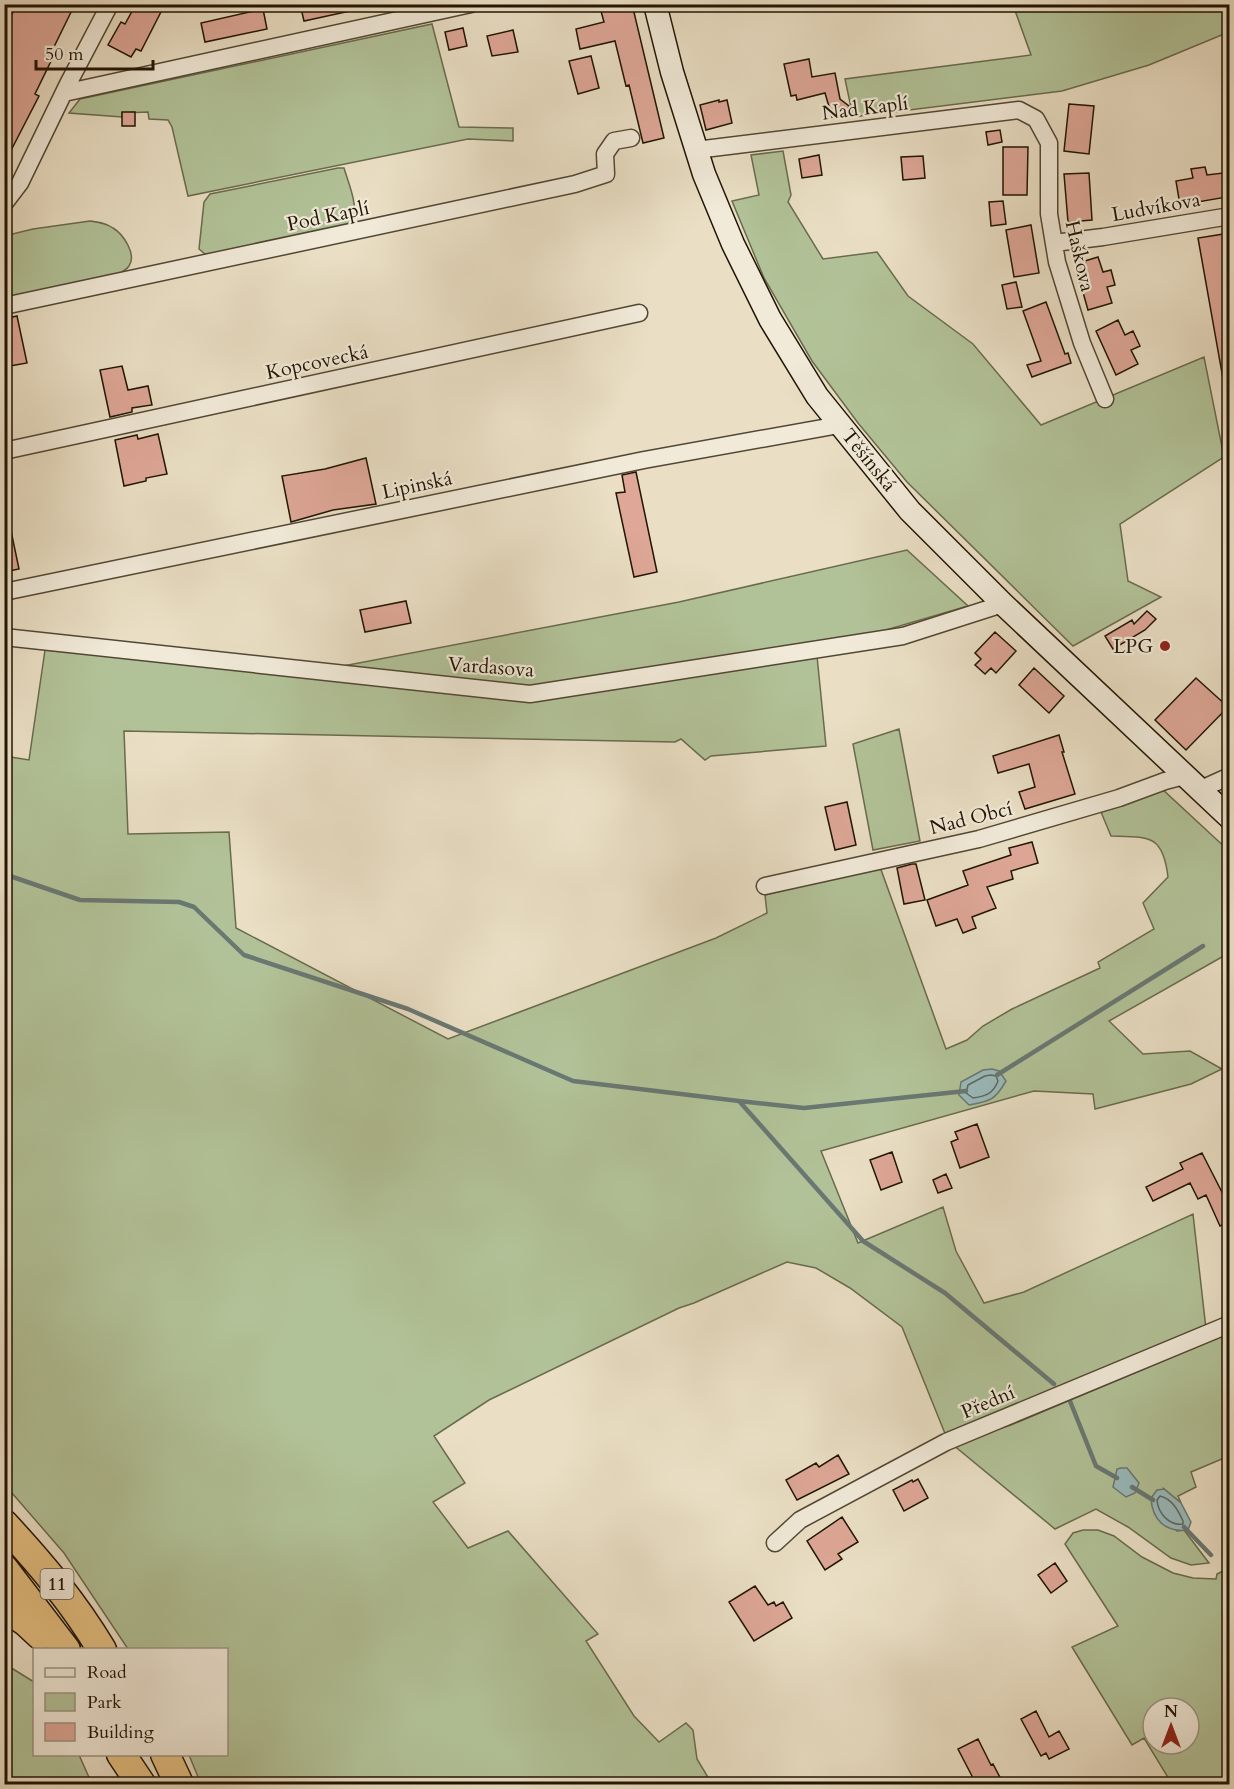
<svg xmlns="http://www.w3.org/2000/svg" width="1234" height="1789" viewBox="0 0 1234 1789" font-family="Cardo,serif">
	<style>
		.green { fill: #b2c298; stroke: #696b4e; stroke-width: 1.5; fill-rule: evenodd }
		.water { fill: #9abbbd; stroke: #697873; stroke-width: 1.5 }
		.lines { fill: none; stroke-linecap: round; stroke-linejoin: round }
		.shore { stroke: #5d6860; stroke-width: 1.5 }
		.stream { stroke: #697873; stroke-width: 4.5 }
		.building { fill: #dea797; stroke: #201403; stroke-width: 1.5 }
		.street-casing { stroke: #524734; stroke-width: 19 }
		.secondary-casing { stroke: #201403; stroke-width: 25 }
		.highway-casing { stroke: #201403; stroke-width: 31 }
		.street { stroke: #f1ead9; stroke-width: 16 }
		.secondary { stroke: #f1ead9; stroke-width: 22 }
		.highway { stroke: #e5c082; stroke-width: 28 }
		.poi-dot { fill: #8f2418; stroke: #f1ead9; stroke-width: 2 }
		.labels { text-anchor: middle; dominant-baseline: central; stroke-width: 4.5; stroke-linejoin: round; paint-order: stroke }
		.shield { fill: #f1ead9; stroke: #5f5443; stroke-width: 1.5 }
		.shield-label { font-size: 18px; font-weight: bold; fill: #201403 }
		.street-label { font-size: 20px; fill: #201403; stroke: #f1ead9 }
		.poi-label { font-size: 20px; fill: #201403; stroke: #f1ead9; text-anchor: end }
	</style>
	<rect width="100%" height="100%" fill="#eadfc5"/>
	<filter id="stains"><feTurbulence type="fractalNoise" baseFrequency=".00333" numOctaves="4"/><feColorMatrix values="0 0 0 0 .2 0 0 0 0 .09 0 0 0 0 .02 0 0 0 .5 -.17"/></filter>
	<radialGradient id="worn" r=".72"><stop offset=".6" stop-color="#630" stop-opacity="0"/><stop offset="1" stop-color="#630" stop-opacity=".3"/></radialGradient>
	<path class="green" d="M1013,5H1229V32L1149,65L1062,91L853,117L845,79L1031,55Z
		M432,24L459,127L513,128V141L468,139L188,196L172,127L168,120L149,119L148,112L122,113V117L69,113L80,99Z
		M783,151L791,195L788,202L823,259L877,252L908,296L973,344L1041,425L1204,357L1224,457L1120,524L1128,581L1161,597L1073,646L907,482L858,423L812,361L764,278L732,201L759,195L751,155Z
		M338,168H344C349,185 360,208 351,224L217,254H205L199,249L204,202L210,194Z
		M90,221C98,222 106,223 113,228C123,234 137,254 129,266C126,271 118,274 113,277L5,299L4,236L33,229Z
		M907,550L968,606L845,642L816,646L826,746L711,756L705,760L681,739L675,742L124,731L128,834L229,832L236,928L448,1039L716,938L767,913L765,895L880,867L946,1049L967,1040L983,1026L1012,1009L1100,968L1098,962L1154,929L1143,903L1168,877C1163,834 1149,837 1111,836L1101,812L1125,805L1162,789L1229,851V953L1109,1021L1143,1054L1190,1051L1222,1069L1191,1084L1095,1109L1093,1094L1034,1091L821,1151L858,1243L943,1207L956,1251L984,1303L1024,1292L1193,1214L1206,1329L946,1436L902,1327L850,1288L816,1268L787,1262L694,1303L679,1308L489,1400L434,1436L465,1483L433,1502L468,1548L508,1531L598,1634L586,1641L634,1716L659,1742L686,1723L693,1730L697,1759L712,1784H201L189,1755L226,1754V1650L128,1649L64,1553L5,1485L4,756L29,760L45,650L322,670L679,602Z
		M899,729L920,841L873,850L853,744Z
		M1229,1333V1456L1191,1472L1196,1487L1178,1496L1181,1503L1164,1489L1177,1531L1184,1530L1209,1563L1191,1565L1171,1558L1128,1527L1096,1509L1055,1529L952,1444L1011,1425Z
		M1083,1530H1098L1114,1536L1142,1557L1173,1573L1193,1578L1216,1579L1217,1574L1229,1568V1784H1172L1144,1738L1132,1745L1072,1647L1118,1626L1065,1544L1073,1533ZM1153,1708H1189V1744H1153Z
		M5,1664L34,1682V1754L79,1755L92,1784H5Z"/>
	<path class="water" d="M992,1069L999,1071L1006,1081C995,1100 991,1101 969,1105L959,1095L961,1082L983,1070Z
		M1121,1468H1127L1139,1483L1135,1493L1126,1497L1113,1487L1117,1469Z
		M1164,1489L1181,1503L1191,1522L1188,1530C1165,1533 1152,1519 1151,1498L1157,1490Z"/>
	<g class="lines">
		<path class="shore" d="M991,1075L996,1076L998,1081C993,1094 986,1096 973,1098L966,1093L968,1085L985,1076Z
			M1160,1496C1172,1499 1178,1510 1183,1521V1524C1169,1526 1158,1513 1157,1500Z"/>
		<path class="stream" d="M4,874L80,900L179,902L194,907L244,955L408,1009L573,1081L739,1101L863,1241L945,1293L1054,1384
			M997,1075L1203,946
			M739,1101L804,1108L966,1091
			M1068,1396L1096,1466L1117,1478
			M1132,1487L1153,1500
			M1184,1527L1211,1555"/>
	</g>
	<path class="building" d="M17,4H75L51,53L54,55L35,94L39,96L4,164V30Z
		M136,4H165L141,51L136,49L131,57L108,45L121,22L125,24Z
		M300,4H355V10L304,21Z
		M599,4H632L664,138L643,143L629,85L626,86L615,41L580,49L576,29L604,22Z
		M263,9L267,29L205,42L201,23Z
		M463,28L467,46L449,50L445,32Z
		M513,30L518,52L492,56L487,36Z
		M591,56L599,88L578,94L569,61Z
		M809,59L812,77L835,73L840,99L849,106L846,113L832,117L825,93L797,100L796,95L791,96L784,64Z
		M719,100V102L727,100L732,123L706,130L700,105Z
		M1069,104L1094,106L1089,154L1064,151Z
		M122,112H135V126H122Z
		M1000,130L1002,142L988,145L986,132Z
		M1003,147H1028L1027,195H1003Z
		M819,155L822,175L802,178L799,159Z
		M923,156L925,178L903,180L901,157Z
		M1205,167L1207,175L1223,173L1227,197L1180,205L1176,181L1193,178L1191,169Z
		M1089,173L1092,220L1068,222L1064,174Z
		M1003,201L1006,224L991,226L989,202Z
		M1031,225L1039,273L1014,277L1006,230Z
		M1230,233V378L1223,379L1198,238Z
		M1098,257L1103,272L1111,270L1115,285L1107,287L1112,303L1088,310L1075,264Z
		M1016,282L1022,307L1007,309L1002,285Z
		M1046,302L1065,354L1068,353L1071,363L1032,377L1027,365L1041,361L1023,311Z
		M17,316L27,363L4,367V319Z
		M1118,320L1125,335L1133,331L1140,346L1131,350L1138,364L1116,375L1096,331Z
		M122,366L128,390L148,386L152,405L132,408V412L110,417L100,370Z
		M158,434L167,474L146,478V481L124,486L115,440L137,435L138,439Z
		M366,458L376,504L333,510L291,522L282,476L325,469Z
		M636,472L657,572L634,577L616,493L625,492L622,475Z
		M4,526H10L19,569L4,572Z
		M406,601L411,623L365,632L360,610Z
		M1147,611L1156,619L1145,630L1113,649L1105,636L1132,620L1134,624Z
		M995,632L1016,651L996,673L991,668L985,674L975,665L981,659L975,653Z
		M1034,668L1064,696L1049,713L1019,685Z
		M1196,678L1228,707L1186,750L1155,720Z
		M1059,735L1064,752H1062L1075,794L1025,809L1019,792L1035,787L1029,764L998,773L993,756Z
		M847,802L856,845L835,850L825,807Z
		M1032,842L1038,863L1011,871L1013,879L987,887L996,908L972,917L976,928L963,933L957,919L936,926L927,900L968,885L963,871L1011,855L1009,848Z
		M912,864H916L925,900L904,904L897,868Z
		M977,1124L989,1157L960,1168L951,1142L958,1139L955,1132Z
		M892,1152L902,1182L881,1190L870,1160Z
		M1202,1153L1230,1208V1221L1220,1226L1206,1195L1198,1199L1190,1183L1153,1201L1146,1187L1183,1169L1180,1163Z
		M946,1174L952,1188L938,1193L933,1180Z
		M838,1455L849,1474L797,1500L786,1480L816,1463L819,1467Z
		M918,1479L928,1498L904,1511L893,1490L912,1480L913,1482Z
		M842,1517L858,1542L838,1554L842,1559L825,1570L807,1541Z
		M1055,1563L1067,1581L1051,1593L1038,1575Z
		M755,1586L768,1605L774,1602L776,1606L783,1602L792,1618L754,1641L729,1602Z
		M1036,1711L1049,1737L1059,1731L1069,1749L1049,1759L1046,1753L1041,1756L1021,1719Z
		M978,1739L991,1765L993,1764L1004,1785H977L973,1778L958,1749Z"/>
	<g class="lines">
		<g class="street-casing">
			<path id="street" d="M64,93L471,4
				M696,150L1019,110L1036,119L1049,143V214L1057,262L1082,343L1105,399
				M4,204L20,183L68,84L110,4
				M1054,243L1103,237L1230,216
				M4,306L575,184L606,174L605,154L614,141L631,138
				M4,451L639,313
				M4,592L644,460L839,425
				M4,637L530,694L903,636L1003,604
				M1199,790L1230,776
				M765,886L979,839L1119,798L1165,781L1184,776
				M775,1543L800,1520L946,1442L1230,1324"/>
		</g>
		<g class="secondary-casing">
			<path id="secondary" d="M655,4L672,72L704,174L733,244L770,319L817,396L910,511L1003,604L1230,818"/>
		</g>
		<g class="highway-casing">
			<path id="highway" d="M4,1524C41,1564 74,1603 102,1650
				M4,1569L66,1650
				M4,1607L26,1622L40,1635
				M121,1754L141,1784
				M165,1754L179,1784"/>
		</g>
		<use href="#street" class="street"/>
		<use href="#secondary" class="secondary"/>
		<use href="#highway" class="highway"/>
	</g>
	<circle class="poi-dot" cx="1165" cy="646" r="6"/>
	<g class="labels">
		<rect class="shield" x="40.5" y="1569" width="33" height="30" rx="4.5"/>
		<g class="shield-label">
			<text x="57" y="1584">11</text>
		</g>
		<g class="street-label">
			<text transform="translate(865 108) rotate(-7)">Nad Kaplí</text>
			<text transform="translate(1156 207) rotate(-10)">Ludvíkova</text>
			<text transform="translate(328 216) rotate(-12)">Pod Kaplí</text>
			<text transform="translate(1080 256) rotate(77)">Haškova</text>
			<text transform="translate(317 362) rotate(-12)">Kopcovecká</text>
			<text transform="translate(869 460) rotate(51)">Těšínská</text>
			<text transform="translate(417 485) rotate(-12)">Lipinská</text>
			<text transform="translate(491 667) rotate(4)">Vardasova</text>
			<text transform="translate(971 818) rotate(-14)">Nad Obcí</text>
			<text transform="translate(988 1402) rotate(-23)">Přední</text>
		</g>
		<g class="poi-label">
			<text x="1153" y="646">LPG</text>
		</g>
	</g>
	<rect width="1234" height="1789" fill="none" stroke="#eadfc5" stroke-width="24"/>
	<rect x="6" y="6" width="1222" height="1777" fill="none" stroke="#201403" stroke-width="3"/>
	<rect x="12" y="12" width="1210" height="1765" fill="none" stroke="#201403" stroke-width="1.5"/>
	<rect x="33" y="1648" width="195" height="108" fill="#f1ead9" stroke="#9d9483" stroke-width="1.5"/>
	<rect x="45" y="1668" width="30" height="9" fill="#f1ead9" stroke="#9d9483" stroke-width="1.5"/>
	<text x="87" y="1678" font-size="18" fill="#201403">Road</text>
	<rect x="45" y="1693" width="30" height="18" fill="#b2c298" stroke="#9d9483" stroke-width="1.5"/>
	<text x="87" y="1708" font-size="18" fill="#201403">Park</text>
	<rect x="45" y="1723" width="30" height="18" fill="#dea797" stroke="#9d9483" stroke-width="1.5"/>
	<text x="87" y="1738" font-size="18" fill="#201403">Building</text>
	<g transform="translate(1171 1726)"><circle r="28" fill="#f1ead9" stroke="#9d9483" stroke-width="1.5"/>
	<path d="M0-4.5L10 22L0 15L-10 22Z" fill="#8f2418"/>
	<text y="-9" font-size="16" font-weight="bold" text-anchor="middle" fill="#201403">N</text>
	</g>
	<path d="M36 60v9h117v-9" fill="none" stroke="#201403" stroke-width="3"/>
	<text x="45" y="60" font-size="18" fill="#201403" stroke="#f1ead9" stroke-width="4.5" paint-order="stroke">50 m</text>
	<rect width="100%" height="100%" filter="url(#stains)"/>
	<rect width="100%" height="100%" fill="url(#worn)"/>
</svg>
